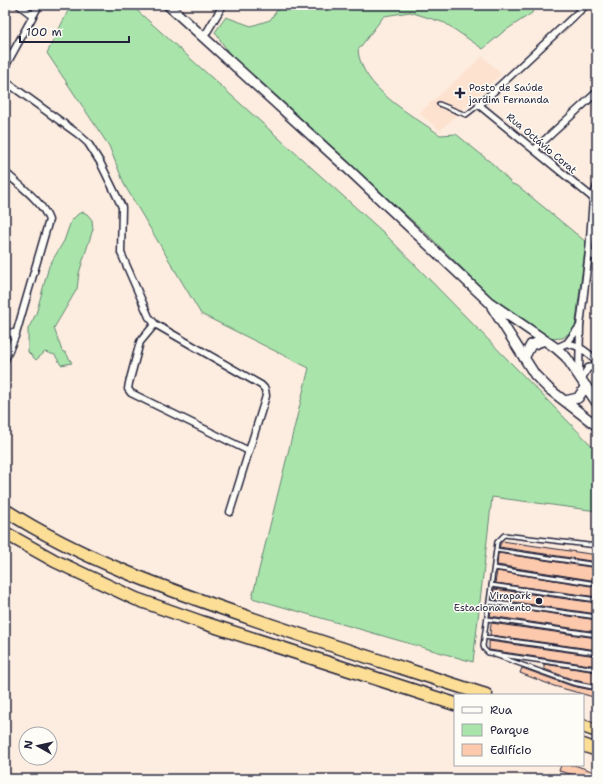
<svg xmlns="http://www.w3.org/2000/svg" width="602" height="784" font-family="'Shantell Sans',sans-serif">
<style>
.built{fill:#fde2d0}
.green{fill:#a9e5ab;stroke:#668473}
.building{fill:#fcc9ac;stroke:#22223b}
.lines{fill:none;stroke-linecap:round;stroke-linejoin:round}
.lane-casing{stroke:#22223b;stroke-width:6}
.street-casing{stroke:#22223b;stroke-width:9}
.secondary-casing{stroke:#22223b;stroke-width:12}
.highway-casing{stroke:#22223b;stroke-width:15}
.lane{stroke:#fdfcf7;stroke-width:3}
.street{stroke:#fdfcf7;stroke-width:6}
.secondary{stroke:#fdfcf7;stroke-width:9}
.highway{stroke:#fcde96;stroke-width:12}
.poi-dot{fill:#22223b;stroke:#fdfcf7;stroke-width:1.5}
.labels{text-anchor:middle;stroke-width:3;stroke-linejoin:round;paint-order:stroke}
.poi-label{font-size:10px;fill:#22223b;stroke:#fdfcf7;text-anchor:start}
.street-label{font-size:10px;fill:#22223b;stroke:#fdfcf7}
</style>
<rect width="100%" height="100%" fill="#fdede0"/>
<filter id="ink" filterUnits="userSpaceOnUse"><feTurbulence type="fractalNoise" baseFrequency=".025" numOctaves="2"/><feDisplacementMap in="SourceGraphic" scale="8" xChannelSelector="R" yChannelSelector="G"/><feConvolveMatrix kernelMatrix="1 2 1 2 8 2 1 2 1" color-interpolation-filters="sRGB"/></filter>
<g filter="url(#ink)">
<path class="built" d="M483,56l18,18 -61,57 -21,-18z"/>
<path class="green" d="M71,5h60l252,227 214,219v60l-105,-14 -19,165 -221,-64 57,-230 -108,-54 -76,-128 -16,-40 -62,-93z
M281,5h254l-3,8 -29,19 -20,17 -38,-26 -35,-11 -26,4 -26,34c3,38 54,65 82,85l16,-1 38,31 18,19 6,2 68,56 -11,86 -12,10 -14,1 -43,-28 -81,-79 -191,-171 -19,-29 11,-15 25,9 19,-6z
M597,196v55l-3,-10z
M83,212l4,2 5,6 1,9 -14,44 -2,16 -23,39 8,23 4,2 6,10 -11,2 -6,-10 -10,-3 -9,8 -8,-8v-23l8,-15 13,-48 15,-25 7,-20 7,-7z"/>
<path class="building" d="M502,541l95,14v7l-98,-15z
M498,553l99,15v13l-100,-16z
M497,571l100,16v10l-102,-14z
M494,589l103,14v11l-104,-15z
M492,605l105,15v12l-107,-16z
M491,623l106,15v12l-107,-15z
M489,641l108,15v10l-108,-16z
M544,664l53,8v13l-23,-5 -30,-11z
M522,668l50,18 25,5v7l-43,-12 -34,-13z
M561,765h13l18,6 -3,8 -30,-8z"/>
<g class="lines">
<g class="lane-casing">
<path id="lane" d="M439,104l27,11 13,-10
M597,546l-93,-11 -7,7 -14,104 1,3 4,4 109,16
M496,550l101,15
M494,568l103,16
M491,585l106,15
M489,602l108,15
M487,619l110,16
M484,637l113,16
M495,655l78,28 24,5"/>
</g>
<g class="street-casing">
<path id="street" d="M19,5l13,10
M586,5l-107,100 114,93
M204,37l19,-32
M5,67l34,-62
M5,81l73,53 10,9 12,19 22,45 -1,46 28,64 6,7 106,61 4,4 1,7 -36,116
M535,149l62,-57
M5,172c15,14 37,29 44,48l-33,114 -11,26
M589,252l8,7
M155,324l-15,18 -11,41 -1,6 3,4 118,58
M5,331l11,3
M567,343l13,-17
M556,348l11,-5c13,3 20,9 30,18
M579,374l1,-48 9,-74 4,-54 4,-12
M582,378l6,-10 9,-2"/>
</g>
<g class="secondary-casing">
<path id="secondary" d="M168,5l178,162 143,135 67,46 10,9 31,46
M492,307l43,68 14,14 48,37
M524,358l7,-13 11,-4
M565,401l13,-3 8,-12"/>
</g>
<g class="highway-casing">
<path id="highway" d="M5,510c78,50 164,80 251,110 76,26 153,50 230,75
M5,533l50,28 81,38 65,23 254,82
M583,726l14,5
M583,745l14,5"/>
</g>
<use href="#lane" class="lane"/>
<use href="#street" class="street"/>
<use href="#secondary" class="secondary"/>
<use href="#highway" class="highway"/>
</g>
</g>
<g class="poi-dot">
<path d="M458 87h4v4h4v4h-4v4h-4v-4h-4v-4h4z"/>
<circle cx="539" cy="601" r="4"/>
</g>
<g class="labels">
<g class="poi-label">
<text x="469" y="91">Posto de Saúde<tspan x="469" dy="12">jardim Fernanda</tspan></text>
<text x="531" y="599" text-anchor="end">Virapark<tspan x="531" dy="12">Estacionamento</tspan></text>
</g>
<g class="street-label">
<text transform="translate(542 143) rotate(40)" y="4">Rua Octávio Corat</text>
</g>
</g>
<rect width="602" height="784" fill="none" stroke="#fdfcf7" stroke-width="20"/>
<rect x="10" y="10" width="582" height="764" fill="none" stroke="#22223b" stroke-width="1.5" filter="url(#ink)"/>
<rect x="454" y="694" width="130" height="72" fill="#fdfcf7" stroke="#a5a5ac"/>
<rect x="462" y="707" width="20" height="6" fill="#fdfcf7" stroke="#a5a5ac"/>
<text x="490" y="714" font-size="12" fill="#22223b">Rua</text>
<rect x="462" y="724" width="20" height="12" fill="#a9e5ab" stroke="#a5a5ac"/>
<text x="490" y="734" font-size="12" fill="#22223b">Parque</text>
<rect x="462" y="744" width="20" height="12" fill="#fcc9ac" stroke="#a5a5ac"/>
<text x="490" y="754" font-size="12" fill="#22223b">Edifício</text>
<g transform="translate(38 746) rotate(278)"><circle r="19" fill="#fdfcf7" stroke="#a5a5ac"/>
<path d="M0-3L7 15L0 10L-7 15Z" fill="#22223b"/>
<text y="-6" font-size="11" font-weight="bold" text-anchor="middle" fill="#22223b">N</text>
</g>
<path d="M20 36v6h109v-6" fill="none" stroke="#22223b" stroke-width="2"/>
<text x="26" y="36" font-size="12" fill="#22223b" stroke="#fdfcf7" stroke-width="3" paint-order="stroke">100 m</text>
</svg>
